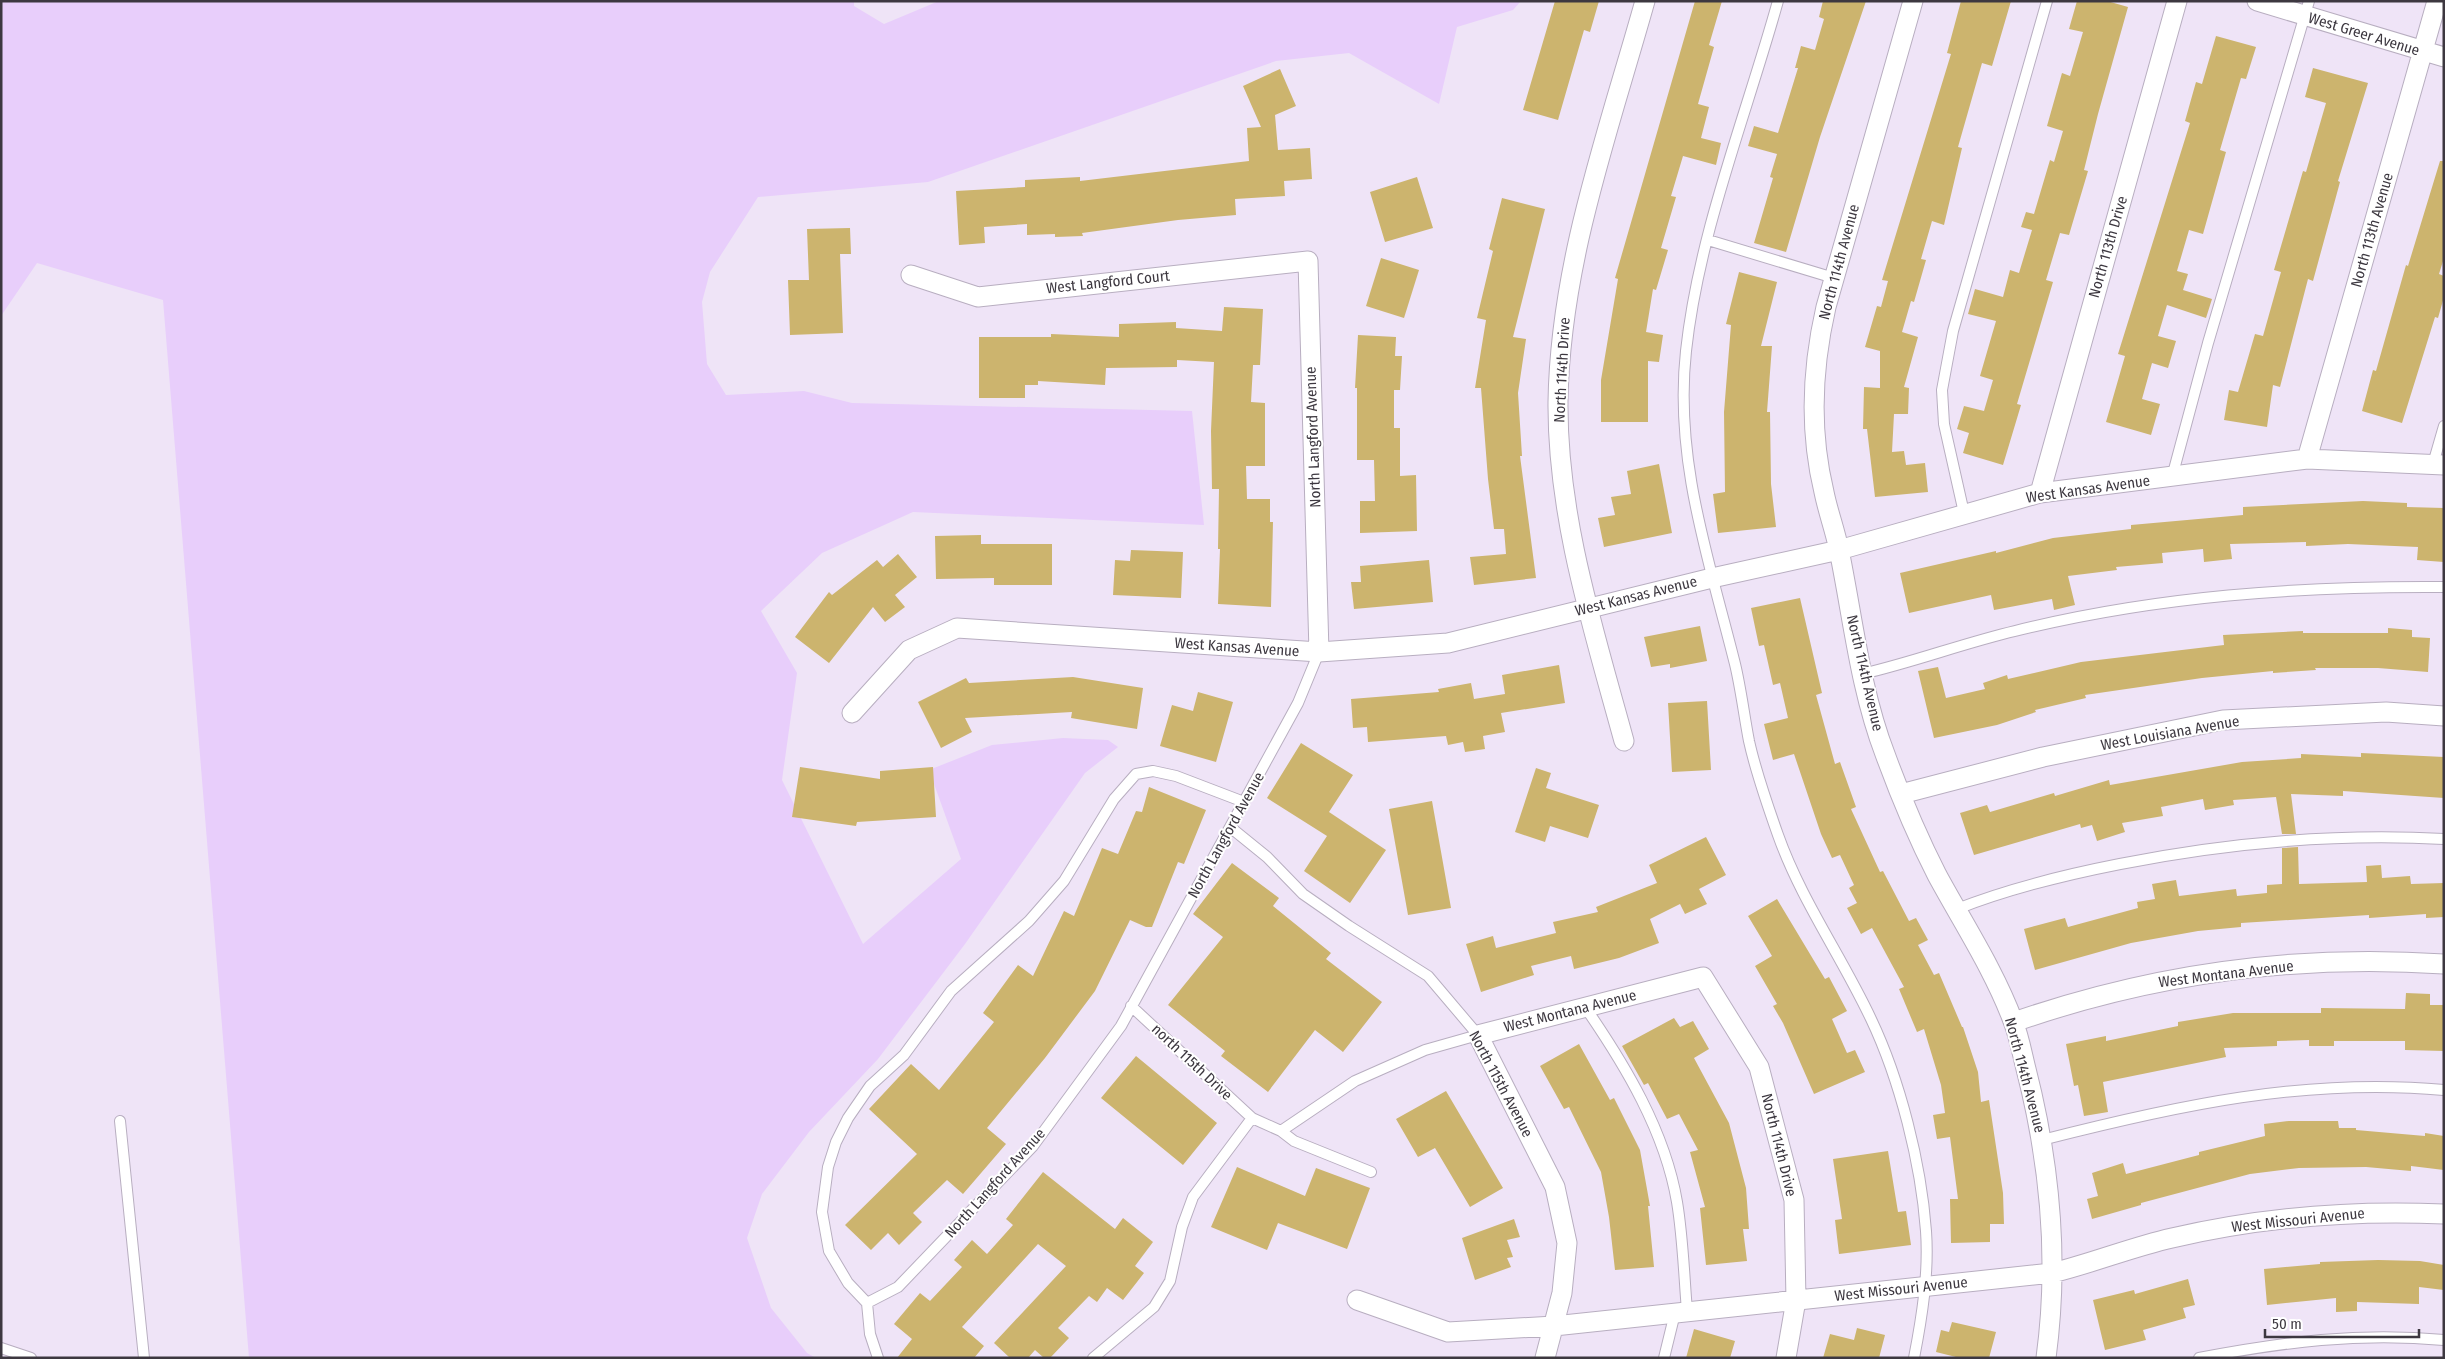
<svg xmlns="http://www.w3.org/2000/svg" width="2445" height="1359" font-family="'Fira Sans Condensed',sans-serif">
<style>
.green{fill:#e8cefb}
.building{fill:#ccb46e}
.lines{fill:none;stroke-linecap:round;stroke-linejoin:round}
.service-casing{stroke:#b8aec0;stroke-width:12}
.minor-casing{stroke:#b8aec0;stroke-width:21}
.service{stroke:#fff;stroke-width:10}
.minor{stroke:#fff;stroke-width:19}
.labels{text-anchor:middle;stroke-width:4;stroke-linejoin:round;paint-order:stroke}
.street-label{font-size:15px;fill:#3d3840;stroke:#fff}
</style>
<rect width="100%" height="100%" fill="#efe4f7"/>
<path class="green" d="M1,1h853v5l30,18 55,-23h582l-8,9 -56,17 -18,77 -90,-51 -73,8 -348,121 -170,15 -48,75 -8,30 5,62 19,31 78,-4 48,12 340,8 12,114 -291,-13 -91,41 -61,58 36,62 -15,107 81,164 98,-85 -32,-89 63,-25 71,-7 45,2 10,7 -33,26 -120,171 -87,115 -69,73 -47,62 -15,44 24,70 36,45 9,5h-567l-86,-1058 -126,-37 -36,53z"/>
<path class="building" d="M1555,1h44l-9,31 -6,-2 -26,90 -35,-10z
M1695,1h27l-13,44 5,2 -16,57 11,3 -8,31 20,5 -5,22 -33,-9 -12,40 5,1 -15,51 7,2 -12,40 -3,-1 -7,43 17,3 -4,27 -11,-1v61h-47v-42l17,-101 -3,-1z
M1823,1h43l-46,136 -34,115 -32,-9 19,-65 -3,-1 7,-23 -29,-8 6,-20 24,7 20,-65h-3l6,-22 14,4 9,-31 -5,-2z
M1961,1h50l-19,65 -10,-3 -24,84 4,1 -18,77 -12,-4 -11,38 5,1 -12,42 -3,-1 -9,31 16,5 -14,50 5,1 -1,26h-14l-2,38 12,-1 2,14 19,-2 3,29 -53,5 -8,-68h-4l1,-42 16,1v-37l-15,-4 12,-41 4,1 7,-26 -6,-1 69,-226 -4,-1z
M2077,1h30l21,6 -30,107 -14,56 4,1 -19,64 -9,-2 -14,47 7,2 -36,122 4,1 -18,60 -40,-12 6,-20 -12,-4 7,-23 20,5 9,-31 -13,-4 16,-55 -28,-7 7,-25 28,8 7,-27 9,3 13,-43 -11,-3 5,-15 8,2 16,-54 4,2 9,-31 -16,-5 15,-53 8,3 13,-44 -14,-3z
M2216,36l40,11 -10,32 -5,-1 -21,72 6,2 -23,82 -14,-4 -12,41 11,3 -5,16 29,9 -6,19 -39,-13 -9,31 18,5 -8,27 -16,-5 -10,36 18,5 -9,31 -45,-13 19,-66 -7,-2 72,-231 -5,-2 11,-39 6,2z
M2313,68l55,15 -30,98 2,1 -27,99 -5,-2 -28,108 -7,-2 -6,42 -43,-7 5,-30 9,2 17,-58 8,2 18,-64 -7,-2 29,-99 3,1 20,-69 -21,-6z
M1280,69l16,37 -21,9 3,35 32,-2 2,31 -28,2 1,15 -50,3 1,16 -58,5 -96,13 1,3 -28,1v-3l-28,1v-11l-43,3 1,16 -26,2 -3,-54 69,-4v-7l55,-3v4l169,-20 -2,-33 14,-1 -18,-41z
M2440,161h4v97l-5,16 5,2v21l-6,21 -3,-1 -33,106 -40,-12 11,-41 3,1 30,-106 2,1z
M1417,177l16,51 -48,14 -15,-50z
M1502,198l43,11 -32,128 13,2 -8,54 4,63h-2l16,122 -62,7 -4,-28 36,-3 -2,-25h-10l-6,-50 -7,-91h-6l11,-68 -9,-2 16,-67 -4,-2z
M850,228l1,26h-11l3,79 -53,2 -2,-55h21l-2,-51z
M1381,258l38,12 -15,48 -38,-12z
M1739,272l38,10 -16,64h11l-5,66h3l1,72 5,43 -58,6 -5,-39 12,-2 -1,-80 7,-87 -5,-1z
M1224,307l39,2 -3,56h-7l-2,37 14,1v63h-19l1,33h23v23h3l-2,85 -53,-3 2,-55h-2l1,-60h-7l-1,-58 3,-69 -37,-2v7l-71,1 -1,17 -67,-4v4h-13v13h-46v-61h72v-3l68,3v-13l57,-2v6l46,3z
M1358,335l38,2 -1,19h7l-2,34h-6v38h6v48l16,-1 1,56 -57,2v-32h15l-1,-41h-17v-72h-2z
M1659,464l13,69 -68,14 -6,-29 17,-3 -4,-18 20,-3 -4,-23z
M2363,501l44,2v4l37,1v54l-27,-2 1,-13 -70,-3 -42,2v-4l-76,2 2,15 -28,3 -1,-13 -41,4 1,10 -47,4 1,3 -49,6 7,29 -21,5 -2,-11 -58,11 -3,-15 -82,18 -9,-40 96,-22v2l57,-15 78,-9v-4l112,-10v-8z
M981,535v9h71v41h-58v-7l-58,1 -1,-43z
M1131,550l52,2 -2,46 -68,-3 2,-35 15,1z
M898,554l19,23 -22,18 10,12 -20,15 -12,-15 -44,56 -34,-26 34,-45 3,3 45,-35 6,7z
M1429,560l4,42 -79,7 -3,-27h10l-1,-16z
M1800,598l22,95 -6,2 19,69 5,-2 16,45 -5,2 29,63 3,-1 26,50 7,-3 12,22 -10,5 16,30 5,-2 23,54h1l15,45 3,30 8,-2 14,93 1,31h-14v18l-39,1 -1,-44h8l-8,-62 -13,2 -4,-24 12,-2 -4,-28 -17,-56 -7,3 -18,-43 5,-2 -32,-59 -11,6 -14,-26 10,-5 -8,-15 5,-3 -14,-30 -8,3 -11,-24 -27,-80 -21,6 -9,-36 24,-6 -8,-35 -7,2 -9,-40 -5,1 -8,-38z
M1700,626l7,35 -37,7v-4l-19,3 -7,-30z
M2388,628l24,2v7l18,1 -2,34 -50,-4h-63l1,2 -43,3v-2l-71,7 -117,17 1,3 -51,12 1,2 -39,13 -63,13 -16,-67 20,-4 8,31 39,-9 -2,-6 24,-8 1,4 73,-17 143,-17 -1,-10 80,-4v2h85z
M1559,665l6,38 -64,10 4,19 -22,4 2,13 -20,3 -2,-10 -15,3 -2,-9 -78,6 -1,-15 -14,1 -2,-29 88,-7 -1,-3 33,-6 3,16 31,-5 -3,-19z
M1073,677l70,11 -6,41 -66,-11 1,-6 -107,6 7,14 -31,16 -23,-46 48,-24 3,5z
M1198,692l35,10 -17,60 -56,-16 12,-41 21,6z
M1707,701l4,69 -39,2 -4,-69z
M1301,743l52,32 -24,37 57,38 -36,53 -46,-32 23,-35 -60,-38z
M2361,753l83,4v41l-101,-7v5l-52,-2 5,40h-14l-6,-37 -43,3 1,5 -29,5 -2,-11 -42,8 2,9 -41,7 3,9 -28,9 -5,-16 -11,3 -1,-4 -106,31 -14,-42 27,-8 3,7 64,-19 1,3 54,-16 1,5 132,-23 59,-4v-4l60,3z
M800,767l80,12v-8l53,-4 3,50 -79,5 -1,4 -64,-9z
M1536,768l15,5 -5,15 53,17 -11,33 -38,-12 -5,16 -30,-10z
M1149,787l57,23 -22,54 -6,-2 -26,65h-6l-16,-7 -35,71 -50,67 -58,70 19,16 -43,50 -16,-14 -34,33 9,9 -23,23 -11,-12 -17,17 -26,-25 72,-71 -48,-45 42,-45 28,26 55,-68 -11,-9 35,-48 15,11 31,-65 10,5 28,-68 16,6 18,-43 6,1z
M1432,801l19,107 -43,7 -19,-106z
M1706,837l20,38 -27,14 8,15 -22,10 -5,-10 -30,15 9,24 -40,15 -45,11 -3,-13 -40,10 3,9 -53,17 -15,-48 27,-8 3,12 60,-15 -3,-11 45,-10 -2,-5 61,-24 -8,-18z
M2298,847l1,37 68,-2 -1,-16 15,-1 1,13 28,-2 1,8 33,-1v34l-18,1v-4l-57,4v-3l-128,8v4l-43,4 -67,12 -96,27 -11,-41 41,-11 3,9 70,-19 -1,-6 18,-3 -3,-15 24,-4 3,16 57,-7 1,7 30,-3v-8l15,-1v-36z
M1232,863l47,35 -6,8 58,47 -5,6 56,43 -39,50 -28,-22 -47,62 -47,-36 4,-5 -57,-46 55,-68 -30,-23z
M1777,899l48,80 4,-2 18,34 -15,8 15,34 8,-3 10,22 -51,22 -31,-71 -10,-17 4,-2 -22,-38 17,-10 -24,-40z
M2406,993l24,1v11h14v46l-39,-1v-9h-71v5h-25v-6l-32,1v5l-53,2 2,9 -123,25 5,30 -24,4 -6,-31 -4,1 -8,-42 40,-8v5l72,-15v-4l55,-9h88v-5l84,1z
M1674,1018l6,9 13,-6 16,28 -15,9 35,65 17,65 3,41h-6l4,32 -41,4 -6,-57 5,-1 -15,-55 8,-2 -19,-36 -12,5 -19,-36 -4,2 -22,-39z
M1579,1044l31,56 4,-2 26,52 10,56h-2l6,61 -39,3 -6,-53 -8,-45 -32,-65 -5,2 -24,-43z
M1136,1056l81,67 -34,42 -82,-67z
M1446,1091l57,97 -33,19 -35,-59 -17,9 -22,-38z
M2289,1121h49l1,7h17v2l69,6v-3l19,3v34l-33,-4v5l-45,-4 -67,1 -49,6 -109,29v2l-49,14 -5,-20 11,-3 -6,-23 31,-10 3,11 73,-19v-3l66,-16 -1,-12z
M1888,1151l10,61 8,-1 5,34 -72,9 -4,-34 7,-1 -9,-60z
M1237,1167l68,29 11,-28 54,20 -23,61 -69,-26 -11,27 -56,-23z
M1043,1172l72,57 8,-11 30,24 -18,24 9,7 -21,27 -16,-12 -10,14 -8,-6 -31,32 11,10 -19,20h-6l-9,-8 -7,8h-18l-16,-15 72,-77 -28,-22 -76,83 22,19 -10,12h-77l15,-19 -18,-15 26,-31 10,8 32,-34 -8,-7 18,-20 15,14 26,-29 -7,-6z
M1514,1219l6,18 -13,3 6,17 -6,1 4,9 -36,13 -13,-42z
M2378,1260l42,1 24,4v25l-25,-3v17l-62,-2v9l-21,1v-14l-69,7 -3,-36 56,-5v-2z
M2188,1279l7,26 -12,3 3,10 -43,12 3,10 -41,10 -12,-50 41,-10 1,4z
M1952,1322l44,10 -7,26h-29l-24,-6 5,-22 8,2z
M1857,1328l28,7 -6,23h-56l7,-24 24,6z
M1694,1329l41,12 -5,17h-44z"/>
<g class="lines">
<g class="service-casing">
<path id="service" d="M1778,1c-32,115 -79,231 -92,350 -12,108 23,209 49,313 6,25 9,51 14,77 7,32 18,63 29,94 23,65 64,122 93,184 29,61 50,144 55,212 3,42 -4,86 -12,127
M1708,240l126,38
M2433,464l11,-38
M2172,477l36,-134 101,-342
M1964,513l-20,-89 -2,-34 11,-59 94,-330
M1862,674c52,-12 102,-31 153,-43 141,-35 285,-45 429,-44
M1957,909c53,-21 107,-34 163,-45 107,-21 215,-31 324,-25
M1131,1006l121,112 29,13 74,-50 70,-31 53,-15 -50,-59 -79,-50 -46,-32 -36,-37 -37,-30
M1585,1007c40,58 80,124 92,195 6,36 7,73 10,109
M120,1121l24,237
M1281,1131l13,10 77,31
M2042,1140c133,-34 264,-63 402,-50
M867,1303l31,-16 135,-141 88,-120 177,-323 21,-51
M1,1348l30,10
M878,1358l-8,-24 -3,-31 -19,-20 -19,-32 -7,-39 6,-45 8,-25 12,-24 22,-32 34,-31 47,-64 78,-70 35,-40 50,-82 22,-25 17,-3 23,5 68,26
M1093,1358l61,-51 16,-26 12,-54 11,-30 59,-79
M1664,1358l11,-45
M2199,1358c84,-16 160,-26 245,-18"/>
</g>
<g class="minor-casing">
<path id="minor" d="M1913,1l-87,306c-14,61 -17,123 -2,185 4,20 11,38 15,58 14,68 21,139 46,204 15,41 32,82 52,121 26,48 57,95 76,146 6,15 9,32 13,48 24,94 33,193 20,289
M2257,1l187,56
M911,275l67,22 330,-36 11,391
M2307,459l130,-458
M2040,493l137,-492
M852,713l57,-63 48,-22 362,24 129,-9 264,-65 127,-28 201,-57 267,-34 137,6
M1624,741c-30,-110 -67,-224 -66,-339 2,-138 50,-269 87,-401
M1901,794l142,-37 180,-37 163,-8 58,4
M2014,1022c138,-48 284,-68 430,-58
M1357,1300l91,32 106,-6 498,-53c41,-10 80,-26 120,-35 90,-21 180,-28 272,-24
M1545,1358l17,-65 5,-50 -12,-56 -77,-152 225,-58 56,90 35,133 2,100 -10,58"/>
</g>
<use href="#service" class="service"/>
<use href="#minor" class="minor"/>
</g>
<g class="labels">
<g class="street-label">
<text transform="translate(2364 34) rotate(17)" y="5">West Greer Avenue</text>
<text transform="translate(2372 230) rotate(-74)" y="5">North 113th Avenue</text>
<text transform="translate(2108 247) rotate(-74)" y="5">North 113th Drive</text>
<text transform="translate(1839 262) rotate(-75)" y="5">North 114th Avenue</text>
<text transform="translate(1108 282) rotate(-6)" y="5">West Langford Court</text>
<text transform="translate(1562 370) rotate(-87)" y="5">North 114th Drive</text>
<text transform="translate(1313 437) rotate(-92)" y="5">North Langford Avenue</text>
<text transform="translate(2088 489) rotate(-8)" y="5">West Kansas Avenue</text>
<text transform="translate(1636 596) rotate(-14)" y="5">West Kansas Avenue</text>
<text transform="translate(1237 647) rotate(4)" y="5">West Kansas Avenue</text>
<text transform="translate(1865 673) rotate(77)" y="5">North 114th Avenue</text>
<text transform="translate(2170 733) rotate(-10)" y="5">West Louisiana Avenue</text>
<text transform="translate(1226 835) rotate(-61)" y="5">North Langford Avenue</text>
<text transform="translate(2226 974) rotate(-7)" y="5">West Montana Avenue</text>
<text transform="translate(1570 1011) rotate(-14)" y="5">West Montana Avenue</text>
<text transform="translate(1192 1062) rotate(43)" y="5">north 115th Drive</text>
<text transform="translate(2025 1075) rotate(75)" y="5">North 114th Avenue</text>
<text transform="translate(1501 1084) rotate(62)" y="5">North 115th Avenue</text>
<text transform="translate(1779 1145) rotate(76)" y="5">North 114th Drive</text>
<text transform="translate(995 1183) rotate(-48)" y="5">North Langford Avenue</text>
<text transform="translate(2298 1220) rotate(-6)" y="5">West Missouri Avenue</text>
<text transform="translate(1901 1289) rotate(-6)" y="5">West Missouri Avenue</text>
</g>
</g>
<rect width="2445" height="1359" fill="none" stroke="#3d3840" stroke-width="5"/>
<path d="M2265 1329v8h154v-8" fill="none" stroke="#3d3840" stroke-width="2.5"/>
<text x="2272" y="1329" font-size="15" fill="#3d3840" stroke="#ffffff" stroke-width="4" paint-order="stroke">50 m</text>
</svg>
